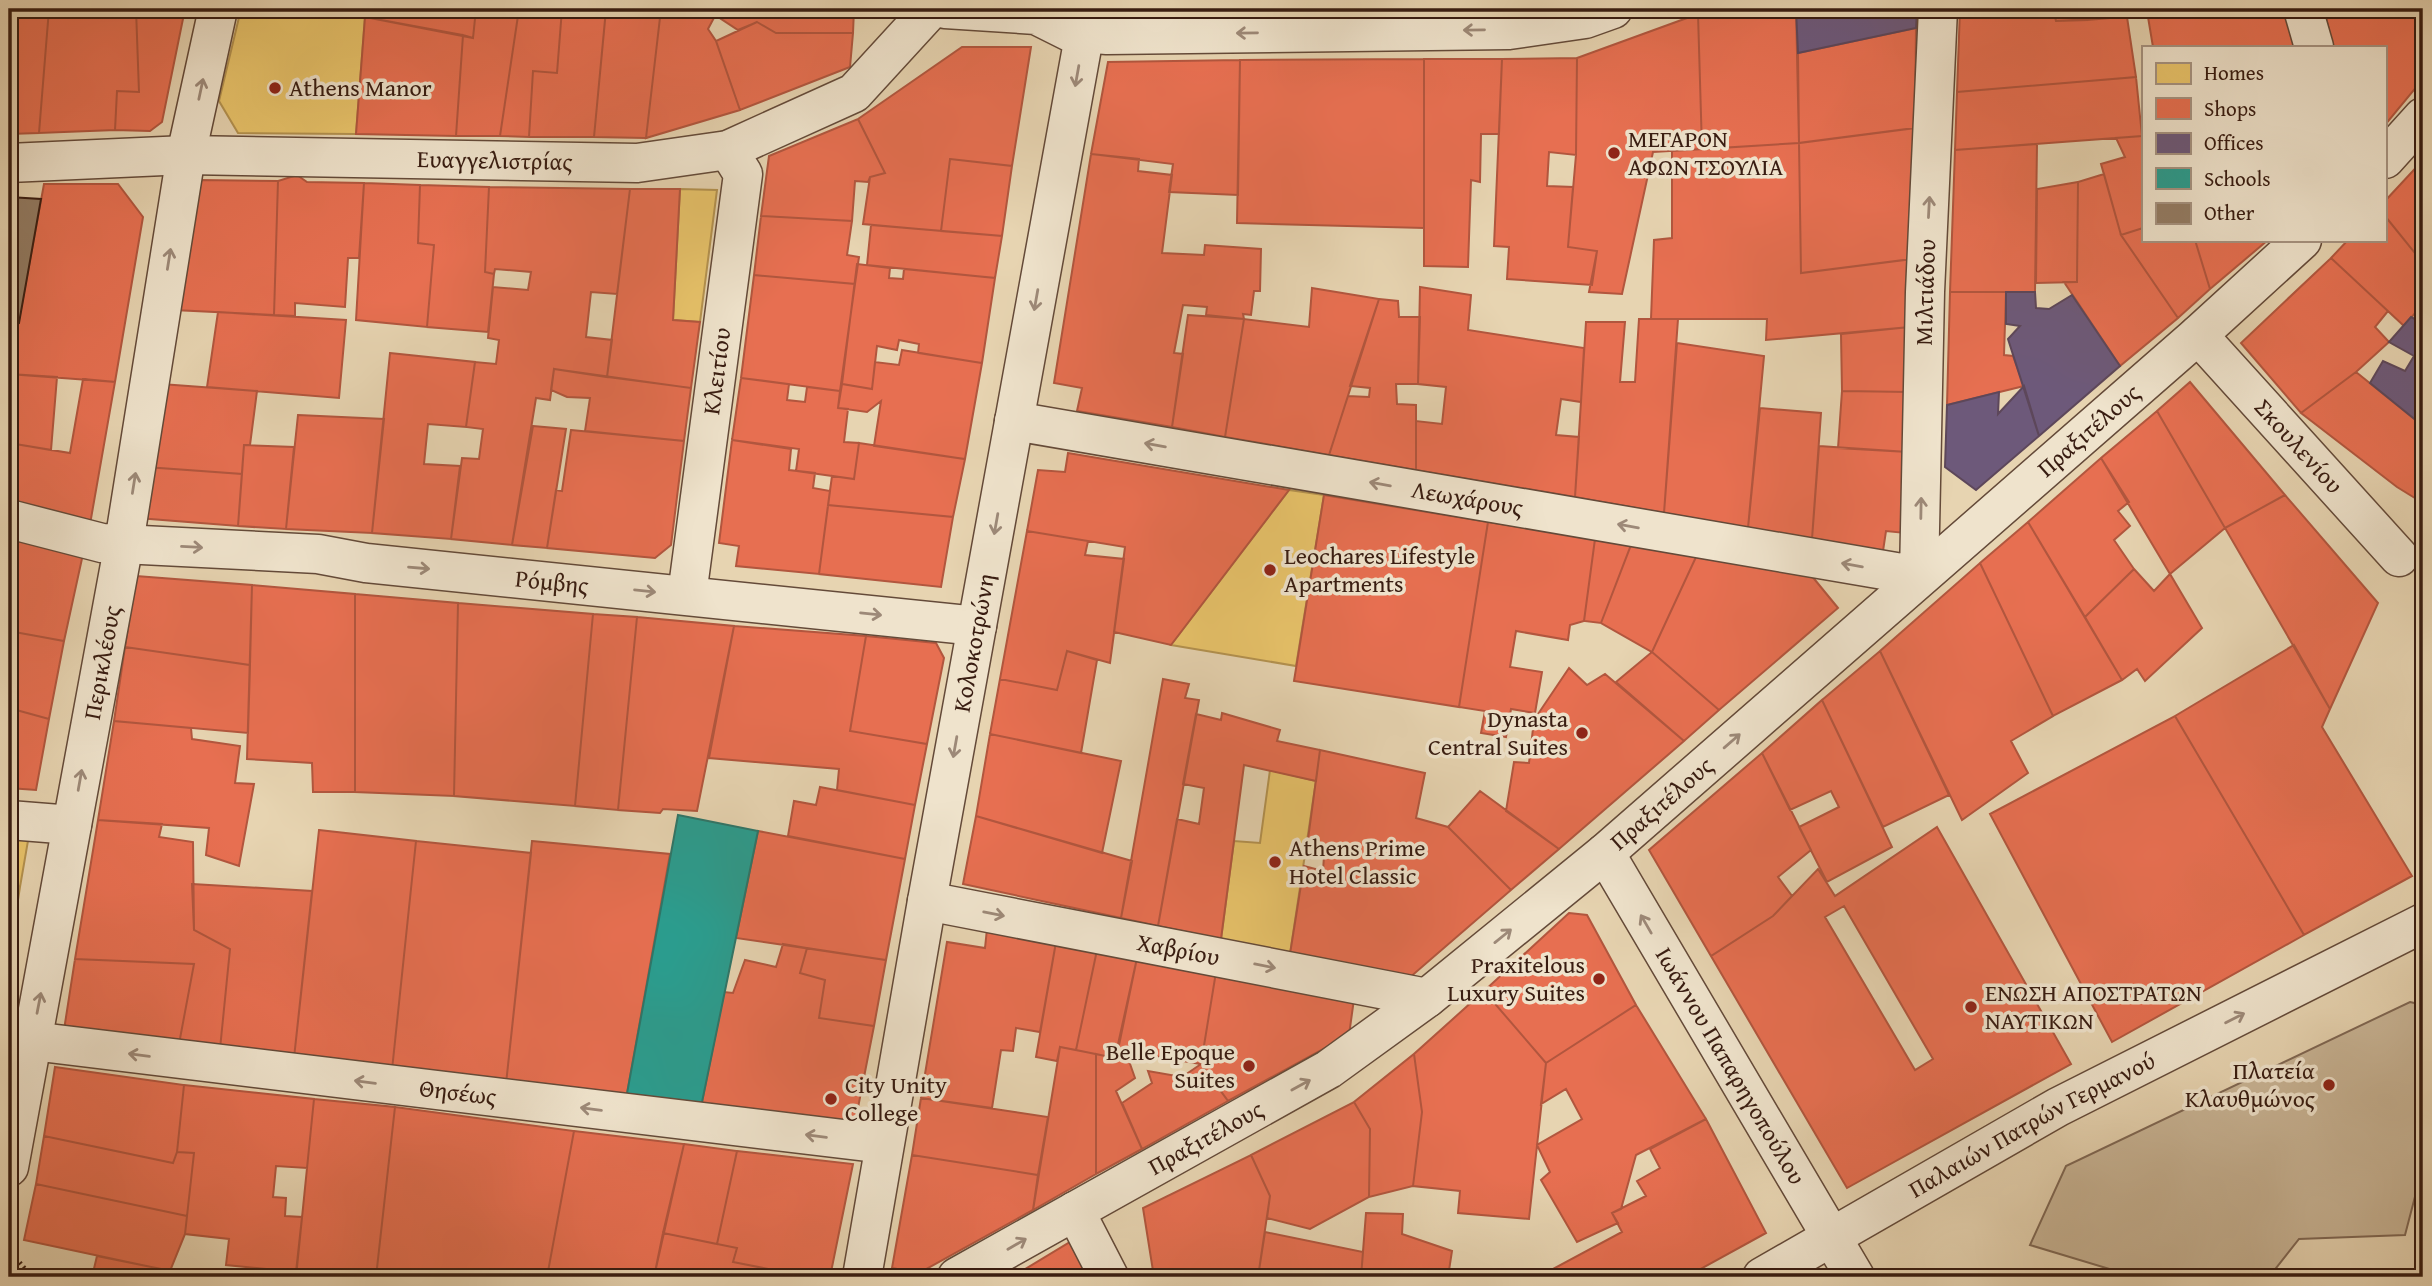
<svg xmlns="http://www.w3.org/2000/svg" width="2432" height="1286" font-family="'Gentium Book Plus',serif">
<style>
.green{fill:#c9b596;stroke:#806854;stroke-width:2}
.homes{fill:#e9c46a;stroke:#b4924f;stroke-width:2}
.shops{fill:#e76f51;stroke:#b2563e;stroke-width:2;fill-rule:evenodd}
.offices{fill:#6d597a;stroke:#5d475a;stroke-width:2}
.schools{fill:#2a9d8f;stroke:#2e7669;stroke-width:2}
.building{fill:#937c64;stroke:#381c11;stroke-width:2}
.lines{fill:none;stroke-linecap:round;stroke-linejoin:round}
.street-casing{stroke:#644a39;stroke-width:41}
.path{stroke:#381c11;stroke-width:4.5;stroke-dasharray:2 3.5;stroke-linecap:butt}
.street{stroke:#efe3cc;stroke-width:38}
.oneway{stroke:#9d8978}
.poi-dot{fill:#8f2418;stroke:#efe3cc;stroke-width:2.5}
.labels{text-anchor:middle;stroke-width:7;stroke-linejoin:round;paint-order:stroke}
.poi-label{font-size:24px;fill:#381c11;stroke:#efe3cc;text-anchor:start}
.street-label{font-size:24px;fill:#381c11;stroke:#efe3cc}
</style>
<rect width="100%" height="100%" fill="#e7d4b1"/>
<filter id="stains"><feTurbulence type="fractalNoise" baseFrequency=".00286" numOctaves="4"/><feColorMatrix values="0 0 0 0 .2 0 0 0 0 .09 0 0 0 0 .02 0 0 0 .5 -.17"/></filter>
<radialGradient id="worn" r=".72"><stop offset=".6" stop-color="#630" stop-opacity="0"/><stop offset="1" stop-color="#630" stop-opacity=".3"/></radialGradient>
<path class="green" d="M2410,1002l13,3v161l-18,69 -106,4 -30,38h-133l-106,-32 36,-79z"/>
<path class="homes" d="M241,9h88l36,8 -9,117 -118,-1 -19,-32z
M680,189l37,1 -17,132 -27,-2z
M1289,490l35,5 -28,171 -125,-21z
M1270,770l46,11 -26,173 -69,-15 13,-98 26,2z
M9,833l20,2 -9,52 -11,-1z
M9,886l11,1 -8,52h-3z"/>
<path class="shops" d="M9,9h40l-10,124 -30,1z
M49,9h87l3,83 -22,-1 -2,39 -76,3z
M136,9h49l-23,113 -12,9 -35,-1 2,-39 22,1z
M329,9h147l-3,29 -108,-21z
M476,9h43l-19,127h-44l7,-101 10,3z
M519,9h43l-5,64 -24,-2 -4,66 -29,-1z
M562,9h44l-12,128h-65l4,-66 24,2z
M630,9h31l-15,129 -52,-1 12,-127 24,2z
M661,9h45l10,5 -8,15 8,12 24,69 -94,28z
M706,9h148l-1,24h-77l-19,-11 -19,8z
M1713,9h83l3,134 -97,6 -4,-135z
M1960,9h93l3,12 71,-4 9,60 -179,15z
M2053,9h33l2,11 -32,1z
M2086,9h129l-127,11z
M2215,9h75l10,38h-147l-5,-30z
M2324,9h99v70l-38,46v-78h-52z
M1698,14l4,135 -49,3 -31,142 -33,-2 8,-41 -29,-4 8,-92 1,-97z
M365,17l98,18 -7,101 -100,-2z
M757,22l19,11h77l-3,34 -110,43 -24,-69z
M1916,28l-1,100 -116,15 -1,-90z
M962,47h69l-19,119 -62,-7 -9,72 -78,-7 7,-47 15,-4 -27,-54z
M1577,58l-1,97 -27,-3 -2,34 26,1 -5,60 29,4 -5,34 -85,-6 2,-32 -15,-1 8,-187z
M1424,59v169l-187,-5 3,-163z
M1424,59h78l-3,75h-18l-1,48 -9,-2 -3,87 -44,-1z
M1240,60l-2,135 -69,-3 4,-28 -82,-10 17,-92z
M2136,77l6,59 -187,14 2,-58z
M858,119l27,54 -15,4 -2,5 -13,-1 -3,40 -91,-5 8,-60z
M1915,128l-3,131 -111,14 -2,-130z
M2142,136l1,92 -22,7 -20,-71 24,-7 -9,-19z
M1799,143l2,130 111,-14 -2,68 -144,13 1,-21h-116l3,-79 18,-2v-87z
M2037,144l-2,148h-85l5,-142z
M1091,154l48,5 -1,12 34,4 -10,78 42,2 1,-10 56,4 -1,42h-6l-3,24 -8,-1 1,5 -38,-4 1,-8 -24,-2 -9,48 9,1 -11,73 -95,-16 5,-23 -28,-5z
M950,159l62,7 -10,70 -61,-5z
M2423,160v103l-38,-47v-15z
M2104,174l17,61 57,83 -58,48 -56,-84h13l1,-100z
M297,175l10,7 57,1 -5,75h-11l-3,49 -50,-4v13l-21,-1 4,-134z
M200,180l78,1 -4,134 -100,-5z
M2078,182l-1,100 -41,1 1,-94z
M364,183l56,2 -2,58 16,2 -7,82 -71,-7z
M44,184h74l25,33 -28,165 -106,-8v-43h8z
M420,185l69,2 -4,85 9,2 -6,58 -61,-5 7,-82 -16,-2z
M489,187l141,2 -13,105 -26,-2 -5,45 26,3 -5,37 -53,-8 -4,31 -14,-2 -24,147 -61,-6 11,-81 17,1 4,-30 -17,-2 9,-65 21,2 3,-24 -11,-2 5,-51 35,3 3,-18 -36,-3 -1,5 -9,-2z
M630,189h50l-7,131 27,2 -9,66 -84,-11z
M761,216l91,5 -5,34 12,2 -4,27 -101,-9z
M2385,216l38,47v41l-19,22 -73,-68 17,-18h37z
M871,225l131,11 -7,42 -128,-13z
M2143,228v12h52l15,49 -32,29 -57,-83z
M2195,240h73l-58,49z
M2331,258l57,53 -13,16 14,15 -33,30 -55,41 -60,-70z
M857,264l33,4 -1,10 14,1 1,-10 91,9 -13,85 -64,-10 1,-9 -20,-4 -2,10 -20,-4 -5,43 -30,-5z
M754,275l101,9 -15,107 -99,-13z
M1420,287l51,8 -3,35 116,18 -3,54 -20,-3 -5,36 23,2 -4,60 -159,-27v-49l26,3 4,-37 -28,-3z
M1312,288l67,11 -50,156 -104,-18 19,-118 65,8z
M1950,292h56l-2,63 9,1 11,30 -77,19z
M1379,299l19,2 1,16h21l-2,67h-22l1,20 19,1v65l-87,-15 19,-59 21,1 1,-9 -20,-2z
M218,312l128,8 -7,78 -132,-11z
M1188,315l56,4 -19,118 -53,-10z
M1639,319h39l-14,194 -89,-16 11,-175h39l-5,60h15z
M1910,327l-1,65 -67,-1 -1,-57z
M1677,343l87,13 -16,172 -84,-15z
M902,350l80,13 -17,96 -91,-13 7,-45 -14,11 -29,-4 4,-24 30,5 3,-27 24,3z
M390,353l85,9 -9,65 -38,-3 -4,40 36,2 -9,73 -79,-6z
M554,369l137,19 -7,53 -99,-10 5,-33 -23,-1 -16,-7z
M2356,372l67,54v77l-26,-16 -96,-74z
M9,374l48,3 -6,73 -42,-7z
M741,378l48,6 -2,16 18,2 2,-15 33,4 -2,17 10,1 -4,33 15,1 -5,36 -58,-8 3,-22 -67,-9z
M83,379l32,3 -26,148 -80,-23v-64l61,10z
M2190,382l95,113 -60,33 -68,-117z
M161,384l96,7 -7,54h-6l-2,29 -96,-7z
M1842,391l67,1 -2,60 -69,-4z
M1760,408l61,5 -9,126 -64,-11z
M2157,411l68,117 -55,46 -69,-116z
M298,415l86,4 -12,114 -86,-4z
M533,426l33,3 -19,119 -35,-3z
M571,430l113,11 -13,104 -16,13 -108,-10 9,-58 6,1z
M732,440l59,9 -2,21 26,3 -2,15 17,3 -11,83 -83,-8 3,-20 -20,-3z
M859,443l106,16 -12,58 -125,-12 4,-29 22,3z
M244,445l50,2 -8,82 -48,-3z
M1819,446l88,6 -2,81 -19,-2 -3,20 -71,-12z
M1068,453l221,37 -118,155 -57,-13 11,-85 -98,-16 11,-61 27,2z
M2101,458l28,44 -11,9 12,15 -16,14 20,29 -49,48 -57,-95z
M146,467l96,7 -4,52 -100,-8z
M1324,495l164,27 -29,185 -165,-26z
M2285,495l93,108 -48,106 -105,-181z
M828,505l125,12 -12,70 -122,-13z
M1488,522l107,17 -11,82 -14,4 -2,15 -52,-9 -6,36 32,5 -7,41 -24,-4 -5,28 -25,-4 4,-22 -26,-4z
M2028,522l94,158 -69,36 -73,-153z
M9,531l74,23 -19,87 -55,-10z
M1027,531l61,10 -3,14 39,4 -14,104 -43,-12 -10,39 -57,-11z
M1595,539l36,6 -30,78 -17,-2z
M1631,545l65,12 -44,95 -51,-29z
M1696,557l115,18 27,33 -119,102 -67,-58z
M1980,563l73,153 -42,25 17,32 -66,47 -82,-169z
M2134,569l20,22 16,-17 32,54 -57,53 -8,-12 -15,11 -37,-63z
M136,576l116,9 -2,80 -125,-18z
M252,585l103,9v198h-42l-1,-29 -65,-4z
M355,594l103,9 -4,193 -99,-4z
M458,603l135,11 -18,192 -121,-10z
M593,614l44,3 -19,193 -43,-4z
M637,617l97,9 -37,185 -34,-2 -3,4 -42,-3z
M734,626l132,10 -16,95 77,13 -12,61 -78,-15 2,-21 -130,-11z
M9,631l55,10 -15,78 -40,-11z
M866,636l70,7 8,15 -17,86 -77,-13z
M2294,645l36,64 -8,18 90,149 -108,59 -129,-219z
M125,647l125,18 -2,68 -134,-12z
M1067,651l30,9 -16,93 -91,-19 10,-55 57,11z
M1880,651l69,144 -66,32 -61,-127z
M1652,652l67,58 -35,31 -68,-59z
M1569,668l18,17 18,-11 79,67 -125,108 -53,-38 8,-49 15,1 5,-43z
M1163,679l26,5 -4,14 14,2 -41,226 -37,-8z
M1822,700l70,147 -65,35 -28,-55 40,-20 -8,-16 -41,19 -28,-57z
M9,708l40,11 -13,71 -27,-2z
M1222,713l58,17 -3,11 43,9 -4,31 -72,-16 -23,174 -63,-13 19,-107 22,5 5,-36 -21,-4 13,-70 25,6z
M2175,716l129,219 -192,107 -122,-228z
M114,721l77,7 1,11 48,7 -5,37 19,1 -15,82 -33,-11 3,-27 -111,-8z
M990,734l131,27 -19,92 -126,-37z
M1320,750l105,23 -9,45 32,9 63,63 -103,89 -118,-25 14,-88 19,5 1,-15 -18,-2z
M1762,753l49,97 -33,27 14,19 -19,20 -62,40 -62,-106z
M820,787l95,18 -10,54 -117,-23 6,-35 22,4z
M1480,791l79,58 -48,41 -63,-63z
M976,816l156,45 -11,57 -158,-34z
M98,820l64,4 -3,13 34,5 1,88 36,19 -10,100 -41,-5 15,-80 -119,-5z
M1937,827l134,237 -224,124 -136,-232 62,-40 45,-47 17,27zM1844,906l89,153 -18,11 -90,-153z
M319,830l97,11 -24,229 -98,-12z
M758,831l147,28 -19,101 -150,-22z
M416,841l115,12 -25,231 -114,-14z
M532,841l138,13 -44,245 -120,-15z
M192,884l120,7 -18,167 -74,-9 10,-100 -36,-19z
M1569,913l18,2 49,90 -90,58 -62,-72z
M987,929l69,13 -16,90 -24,-4 -3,23 -12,-1 -9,58 -71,-10 26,-156 38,6z
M1056,942l41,8 -21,100 -16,-3 -3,14 -21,-4z
M783,944l24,4 -7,25 25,7 -6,38 55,8 -18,92 -10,7 -145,-18 23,-115 9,1 12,-33 31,7z
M807,948l79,12 -12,66 -55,-8 6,-38 -25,-7z
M1097,950l40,8 -22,100 -39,-8z
M1137,958l79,14 -15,92 -83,-14z
M75,959l119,5 -15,80 -115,-14z
M1216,972l138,27 -5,36 -121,66 -27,-37z
M1484,991l62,72 -17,156 -71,-6 2,-22 -47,-5 9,-74 -8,-58z
M1636,1005l70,114 -70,36 -15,54 -9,4 6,10 -41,19 -36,-62 9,-8 -13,-27 45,-26 -16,-30 -25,15 5,-41z
M1060,1047l36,7v120l-63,36z
M1096,1054l33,7 6,17 -19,13 26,58 -46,25z
M1414,1054l8,58 -9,74 -44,11 1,-68 -16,-27z
M1201,1064l27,37 -86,48 -20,-46 30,-20 -4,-12 34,6z
M55,1067l129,18 -7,67 -4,11 -129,-27z
M184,1085l130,14 -7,69 -31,-2 -3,31 13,1 -1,18 17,1 -6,55 -70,-7 3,-26 -44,-5 9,-81 -17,-1z
M921,1098l127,19 -10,58 -126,-20z
M314,1099l81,8 -19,170h-80z
M1354,1102l16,27 -1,68 -59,32 -43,-11 3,-22 -19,-41z
M395,1107l179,24 -27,146h-171z
M1706,1119l60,114 -80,44h-148l84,-45 -10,-19 34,-17 -9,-15 23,-13 -10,-19z
M574,1131l110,13 -30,133h-107z
M44,1136l129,27 4,-11 17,1 -7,63 -151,-32z
M684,1144l53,7 -20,93 -54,-11z
M737,1151l116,13 -23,113h-21l-76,-15 4,-14 -20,-4z
M912,1155l126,20 -5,35 -114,63 -27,-5z
M1251,1155l19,41 -12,81h-104l-11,-69z
M36,1184l151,32 -2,18 -15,37 -146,-31z
M1366,1213l37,1 -1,20 50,17 -4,26h-87z
M1265,1232l98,20 -2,25h-103z
M663,1233l74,15 -4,14 76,15h-155z
M1075,1239l20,38h-83z
M97,1256l84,17 -1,4h-88z
M1449,1270l41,7h-42z"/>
<path class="offices" d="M1796,9h121l-1,19 -118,25z
M2006,292h29l1,16 13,1 23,-14 48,71 -81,70 -31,-97 12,-13 -14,-2z
M2411,317l12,6v103l-53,-43 13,-22 22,10 9,-15 -25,-14z
M2024,386l15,50 -63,54 -31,-23 2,-62 52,-13 -1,22z"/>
<path class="schools" d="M678,815l80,16 -57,276 -75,-8z"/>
<path class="building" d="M9,197l32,2 -22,124 -10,-1z"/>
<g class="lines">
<g class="street-casing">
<g id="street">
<path d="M945,9l91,6 34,17 37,3 402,-5 76,-11 28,-10"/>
<path d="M2303,9l11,38"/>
<path d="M2385,159l38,-42"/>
<path id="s1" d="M9,163l177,-8 451,8 91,-13 126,-57 77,-84"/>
<path id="s2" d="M2198,335l201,222"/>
<path id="s3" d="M1014,421l905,155 6,-284 13,-283"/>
<path id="s4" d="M9,519l93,24 216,11 48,9 611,63"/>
<path id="s5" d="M687,595l56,-421 -15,-24"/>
<path d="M9,820l63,5"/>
<path id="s6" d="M1605,853l250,424"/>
<path id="s7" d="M927,901l500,97"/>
<path id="s8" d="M32,1041l852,103"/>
<path id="s9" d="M9,1167l115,-624 62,-388 32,-146"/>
<path d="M1075,1211l34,66"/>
<path id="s10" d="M862,1277l65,-376 162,-892"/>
<path id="s11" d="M957,1277l372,-208 98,-71 178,-145 593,-518 104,-95"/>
<path id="s12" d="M1762,1277l296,-170 365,-184"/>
</g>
</g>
<path class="path" d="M9,1250l23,27"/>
<use href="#street" class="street"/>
</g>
<defs><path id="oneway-shaft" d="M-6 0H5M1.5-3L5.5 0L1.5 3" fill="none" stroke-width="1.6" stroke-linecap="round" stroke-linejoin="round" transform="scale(1.75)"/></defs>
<g class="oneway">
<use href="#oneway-shaft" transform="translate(1474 30) rotate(179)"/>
<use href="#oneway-shaft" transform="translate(1247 33) rotate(179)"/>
<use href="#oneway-shaft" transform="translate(1077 76) rotate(100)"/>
<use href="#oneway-shaft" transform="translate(201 89) rotate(-78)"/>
<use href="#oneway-shaft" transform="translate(1929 207) rotate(-87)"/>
<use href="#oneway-shaft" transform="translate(169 259) rotate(-81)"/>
<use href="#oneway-shaft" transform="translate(1036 300) rotate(100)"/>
<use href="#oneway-shaft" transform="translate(1155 445) rotate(-170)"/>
<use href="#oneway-shaft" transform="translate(134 483) rotate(-81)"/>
<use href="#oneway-shaft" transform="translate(1380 484) rotate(-170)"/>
<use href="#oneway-shaft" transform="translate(1921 508) rotate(-89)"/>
<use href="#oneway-shaft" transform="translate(996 524) rotate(100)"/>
<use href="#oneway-shaft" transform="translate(1628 526) rotate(-170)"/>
<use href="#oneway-shaft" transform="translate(192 547) rotate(3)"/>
<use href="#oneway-shaft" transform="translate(1852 565) rotate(-170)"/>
<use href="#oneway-shaft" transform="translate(419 568) rotate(5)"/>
<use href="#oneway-shaft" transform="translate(645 591) rotate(6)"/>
<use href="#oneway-shaft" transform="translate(871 614) rotate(6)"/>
<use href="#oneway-shaft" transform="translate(1732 741) rotate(-41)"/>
<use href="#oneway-shaft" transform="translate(955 747) rotate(100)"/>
<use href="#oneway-shaft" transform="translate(80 780) rotate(-80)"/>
<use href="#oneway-shaft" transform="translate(994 914) rotate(11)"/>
<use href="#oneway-shaft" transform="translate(1646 924) rotate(-120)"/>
<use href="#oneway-shaft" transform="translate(1503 936) rotate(-39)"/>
<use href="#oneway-shaft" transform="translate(1265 966) rotate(11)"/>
<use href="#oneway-shaft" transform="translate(39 1003) rotate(-79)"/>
<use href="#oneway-shaft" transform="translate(2235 1018) rotate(-27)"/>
<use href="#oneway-shaft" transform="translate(139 1055) rotate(-173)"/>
<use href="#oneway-shaft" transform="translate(365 1082) rotate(-173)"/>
<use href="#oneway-shaft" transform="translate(1301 1085) rotate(-29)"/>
<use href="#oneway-shaft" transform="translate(591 1109) rotate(-173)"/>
<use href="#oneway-shaft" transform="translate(816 1136) rotate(-173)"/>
<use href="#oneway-shaft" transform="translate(1017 1244) rotate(-30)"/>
</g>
<g class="poi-dot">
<circle cx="275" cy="88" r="7"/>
<circle cx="1614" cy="153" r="7"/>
<circle cx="1270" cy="570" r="7"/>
<circle cx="1582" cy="733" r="7"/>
<circle cx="1275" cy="862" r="7"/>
<circle cx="1599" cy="979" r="7"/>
<circle cx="1971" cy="1007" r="7"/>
<circle cx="1249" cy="1066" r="7"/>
<circle cx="2329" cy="1085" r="7"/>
<circle cx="831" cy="1099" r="7"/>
</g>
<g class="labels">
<g class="poi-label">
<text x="289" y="96">Athens Manor</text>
<text x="1628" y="147">ΜΕΓΑΡΟΝ<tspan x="1628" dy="28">ΑΦΩΝ ΤΣΟΥΛΙΑ</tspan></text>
<text x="1284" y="564">Leochares Lifestyle<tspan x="1284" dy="28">Apartments</tspan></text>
<text x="1568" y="727" text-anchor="end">Dynasta<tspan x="1568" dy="28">Central Suites</tspan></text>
<text x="1289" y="856">Athens Prime<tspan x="1289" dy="28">Hotel Classic</tspan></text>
<text x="1585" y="973" text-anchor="end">Praxitelous<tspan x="1585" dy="28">Luxury Suites</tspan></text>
<text x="1985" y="1001">ΕΝΩΣΗ ΑΠΟΣΤΡΑΤΩΝ<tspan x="1985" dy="28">ΝΑΥΤΙΚΩΝ</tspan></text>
<text x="1235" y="1060" text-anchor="end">Belle Epoque<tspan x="1235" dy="28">Suites</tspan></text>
<text x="2315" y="1079" text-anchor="end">Πλατεία<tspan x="2315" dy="28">Κλαυθμώνος</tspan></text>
<text x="845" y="1093">City Unity<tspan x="845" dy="28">College</tspan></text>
</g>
<g class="street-label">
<text dy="8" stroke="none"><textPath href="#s1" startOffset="486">Ευαγγελιστρίας</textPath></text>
<text dy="8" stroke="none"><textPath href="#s3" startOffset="1202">Μιλτιάδου</textPath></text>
<text dy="8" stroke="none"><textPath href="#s5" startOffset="226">Κλειτίου</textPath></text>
<text dy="8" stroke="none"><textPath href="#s11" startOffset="1419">Πραξιτέλους</textPath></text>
<text dy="8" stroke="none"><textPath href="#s2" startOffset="150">Σκουλενίου</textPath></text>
<text dy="8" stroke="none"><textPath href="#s3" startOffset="460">Λεωχάρους</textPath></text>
<text dy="8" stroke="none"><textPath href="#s4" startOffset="548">Ρόμβης</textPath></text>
<text dy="8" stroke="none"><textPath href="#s10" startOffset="644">Κολοκοτρώνη</textPath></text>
<text dy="8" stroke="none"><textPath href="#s9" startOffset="513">Περικλέους</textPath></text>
<text dy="8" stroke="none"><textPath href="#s11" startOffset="852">Πραξιτέλους</textPath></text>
<text dy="8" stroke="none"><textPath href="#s7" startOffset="256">Χαβρίου</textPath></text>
<text dy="8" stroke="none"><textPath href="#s6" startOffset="247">Ιωάννου Παπαρηγοπούλου</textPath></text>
<text dy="8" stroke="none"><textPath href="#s8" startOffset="429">Θησέως</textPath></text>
<text dy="8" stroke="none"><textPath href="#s12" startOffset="310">Παλαιών Πατρών Γερμανού</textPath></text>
<text dy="8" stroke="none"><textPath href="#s11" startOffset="285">Πραξιτέλους</textPath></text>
</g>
</g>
<rect width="2432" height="1286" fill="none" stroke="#e7d4b1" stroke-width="35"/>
<rect x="10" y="10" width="2411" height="1265" fill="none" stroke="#381c11" stroke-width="3.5"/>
<rect x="18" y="18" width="2397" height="1251" fill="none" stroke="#381c11" stroke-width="2"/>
<rect x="2142" y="46" width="245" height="196" fill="#efe3cc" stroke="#a69381" stroke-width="2"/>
<rect x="2156" y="63" width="35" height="21" fill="#e9c46a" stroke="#a69381" stroke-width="2"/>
<text x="2204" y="80" font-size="21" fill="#381c11">Homes</text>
<rect x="2156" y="98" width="35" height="21" fill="#e76f51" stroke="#a69381" stroke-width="2"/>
<text x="2204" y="116" font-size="21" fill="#381c11">Shops</text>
<rect x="2156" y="133" width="35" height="21" fill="#6d597a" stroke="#a69381" stroke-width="2"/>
<text x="2204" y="150" font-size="21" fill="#381c11">Offices</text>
<rect x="2156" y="168" width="35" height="21" fill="#2a9d8f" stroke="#a69381" stroke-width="2"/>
<text x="2204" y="186" font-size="21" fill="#381c11">Schools</text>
<rect x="2156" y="203" width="35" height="21" fill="#937c64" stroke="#a69381" stroke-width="2"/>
<text x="2204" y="220" font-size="21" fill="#381c11">Other</text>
<rect width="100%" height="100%" filter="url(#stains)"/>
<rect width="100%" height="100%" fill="url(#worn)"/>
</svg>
